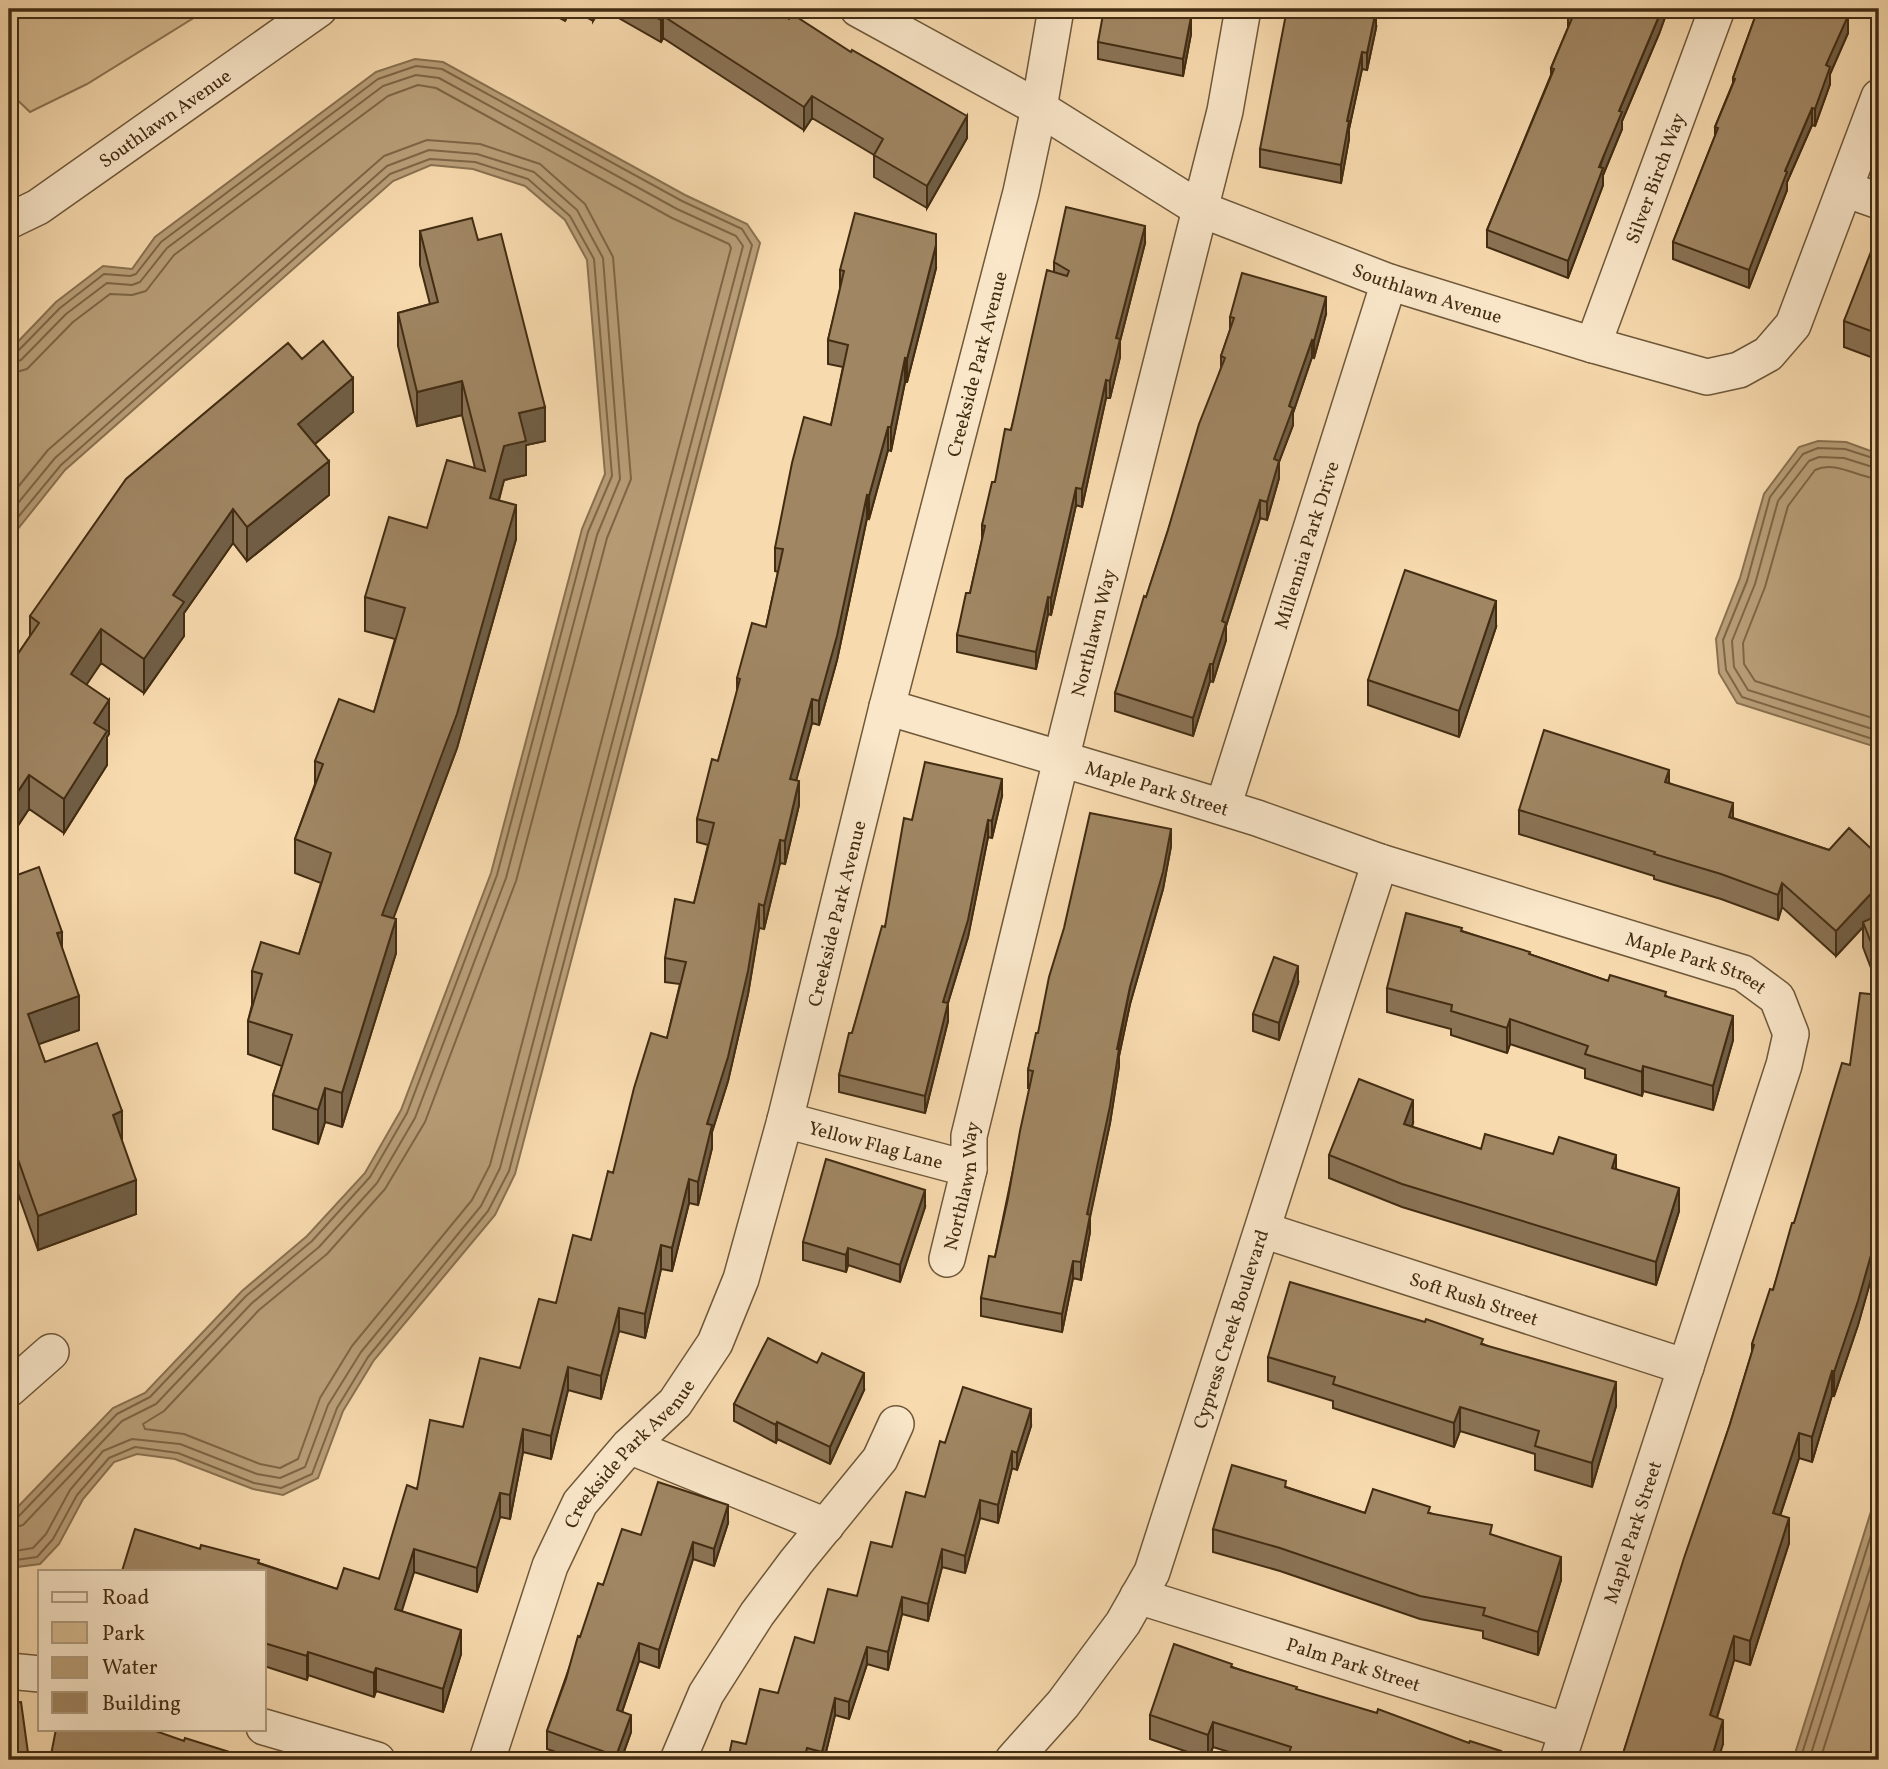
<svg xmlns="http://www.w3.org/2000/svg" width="1888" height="1769" font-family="Vollkorn,serif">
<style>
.green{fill:#d8bc93;stroke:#8d7452;stroke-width:2}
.water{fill:#b99f79;stroke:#897150;stroke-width:2}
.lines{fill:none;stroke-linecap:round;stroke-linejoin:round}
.shore{stroke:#7e6646;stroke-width:2}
.minor-casing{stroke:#6f5839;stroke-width:38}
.minor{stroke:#fae7ca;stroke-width:35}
.wall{fill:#8a7355;stroke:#422c12;stroke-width:2}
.shaded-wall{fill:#705e45;stroke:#422c12;stroke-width:2}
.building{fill:#a08663;stroke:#422c12;stroke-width:2}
.labels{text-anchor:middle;stroke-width:6;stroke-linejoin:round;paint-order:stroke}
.street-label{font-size:19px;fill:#422c12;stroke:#fae7ca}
</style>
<rect width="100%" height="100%" fill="#f7daae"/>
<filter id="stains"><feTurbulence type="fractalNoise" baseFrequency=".00286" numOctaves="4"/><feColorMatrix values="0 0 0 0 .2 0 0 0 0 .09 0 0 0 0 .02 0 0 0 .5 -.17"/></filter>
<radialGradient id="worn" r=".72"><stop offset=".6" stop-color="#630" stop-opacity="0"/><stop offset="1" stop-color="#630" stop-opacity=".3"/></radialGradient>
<path class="green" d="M9,9h199l-121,75 -57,28 -21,-20z"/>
<path class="water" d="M415,59l28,3 242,133 62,29 13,19 -245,931 -20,41 -121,145 -31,51 -25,67 -35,17 -30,-6 -78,-30 -38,-5 -23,8 -31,37 -24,45 -19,20 -31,4v-52l104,-108 32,-15 97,-102 65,-55 58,-63 36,-63 90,-237 91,-344 23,-55 -18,-214 -22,-40 -40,-34 -52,-17 -42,-4 -38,16 -328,289 -56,70v-189l47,-49 47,-36 29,3 23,-32 221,-165z
M1818,441l28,1 33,12v294l-142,-45 -18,-30 -3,-34 24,-61 24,-84 35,-47z
M1879,1486v274h-86z"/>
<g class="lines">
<path class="shore" d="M9,355l7,-2 44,-45 44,-34 26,2 6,-2 25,-32 217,-163 38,-13 26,3 240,132 60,28 10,16 -243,926 -21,40 -120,146 -31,51 -25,66 -31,14 -27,-5 -76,-30 -43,-6 -26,11 -32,37 -24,44 -16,18 -28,4
M9,364l12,-4 45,-46 41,-31 25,2 8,-3 27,-34 216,-162 33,-11 23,3 238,131 59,27 7,10 -243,922 -19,38 -120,146 -33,53 -23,62 -25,11 -23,-4 -77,-30 -48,-5 -29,12 -33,39 -24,44 -13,14 -24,4
M9,374l18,-5 46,-47 37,-28 22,1 14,-4 28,-36 214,-159 30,-11 18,3 236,130 57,26 2,4 -241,917 -18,35 -120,146 -32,52 -22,61 -18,9 -20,-4 -76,-30 -39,-5 -2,-5 21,-13 95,-101 68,-56 58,-65 40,-67 91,-241 91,-343 24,-59 -18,-222 -28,-53 -45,-40 -60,-20 -53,-4 -43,16 -336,294 -39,48
M1879,460l-34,-11 -27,-1 -15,6 -33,43 -23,84 -24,59 3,30 16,27 137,44
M1879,469l-35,-11 -25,-1 -10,4 -31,40 -23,83 -23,57 2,26 14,23 131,41
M1879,479c-21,-1 -43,-19 -64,-9l-27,36 -23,81 -22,56 1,21 11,17 124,39
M9,514l46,-56 332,-292 42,-16 48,4 57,18 43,38 26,48 17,221 -23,56 -91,343 -91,240 -38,65 -58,64 -67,56 -96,101 -34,17 -99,104 -14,4
M9,528l52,-63 329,-291 40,-15 45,3 53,17 42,37 24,43 18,217 -24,56 -91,343 -90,238 -37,64 -58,64 -66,55 -96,101 -33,17 -100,104 -8,3
M1800,1760l79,-250
M1809,1760l70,-221
M1820,1760l59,-186"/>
<g class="minor-casing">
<g id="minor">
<path id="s1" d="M858,9l181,99 161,101 189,73 204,63 114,32 32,-7 29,-16 25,-29 86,-228"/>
<path d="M1845,189l34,12"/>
<path id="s2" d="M9,221l29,-14 281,-198"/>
<path id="s3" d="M1593,345l124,-336"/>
<path id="s4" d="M887,707l302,90 68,21 123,44 363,111 34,25 14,36 -7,31 -226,695"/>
<path id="s5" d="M1223,807l166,-525"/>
<path id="s6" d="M785,1120l184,49"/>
<path id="s7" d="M1263,1230l423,137"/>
<path id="s8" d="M947,1259l22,-90v-33l100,-409 156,-616 18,-102"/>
<path d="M9,1389l42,-37"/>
<path d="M629,1446l197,80"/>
<path id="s9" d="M1138,1596l429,135"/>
<path d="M9,1671l31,3"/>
<path d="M264,1727l113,33"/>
<path id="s10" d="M487,1760l63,-194 30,-63 49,-57 46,-43 40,-60 26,-64 44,-159 102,-413 134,-515 18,-84 17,-99"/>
<path d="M678,1760l28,-66 51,-80 39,-52 84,-103 16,-35"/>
<path id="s11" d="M1013,1760l50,-56 60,-81 29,-51 228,-710"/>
</g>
</g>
<use href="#minor" class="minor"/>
</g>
<path class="wall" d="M543,9h28l-6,12z
M572,9h28l-7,12z
M603,9h169l195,129 -40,70 -53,-31v-22l-62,-37 -8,12 -141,-92 -2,4z
M1571,9h97l-9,25 -37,87v8l-19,46v10l-35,93 -81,-31v-17l64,-155v-7l17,-40v-14z
M1758,9h95l-5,10v14l-18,41v10l-15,42 -3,-1 -25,57v8l-38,98 -76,-29v-17l42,-106v-9l18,-44v-5z
M1191,17v17l-8,42 -85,-17v-17z
M1376,28l-9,42 -5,-1 -13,60v10l-8,44 -81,-16v-18z
M420,231l58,9 67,201 -19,4v30l-22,5 -5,20 17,39 -59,209 -64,170 3,35 -54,174 -17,-5 -7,22 -45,-15v-34l9,-29 -34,-12v-33l4,-16v-34l47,-17 22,-71 -26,-10v-34l20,-55v-23l59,-49 21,-73 -30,-8v-34l62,-69 48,-60 -13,-53 -45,11 -19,-80v-33l32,-9 -10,-39z
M1145,243l-25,98v16l-10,41h-4l-24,109 -6,-2 -25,110 -3,-1 -12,55 -79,-17v-17l13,-42 12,-53v-15l29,-95 43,-158v-10z
M1879,246v105l-3,8 -32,-12v-26z
M936,268l-29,114h-2l-14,69 -3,-1 -19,69 -2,-1 -30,142 -18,65 -7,-2 -16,57 3,25 -14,59 -5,-1 -16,66 -5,-1 -11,66 -20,87 -16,51v16l-14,57 -9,-2 -17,68 -11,-2 -16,69 -26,-7 -18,68 -33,-9 -17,69 -28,-7 -13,67 -10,-2 -23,75 -63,-20 -13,39 60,43 -18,58 -67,-21 -2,6 -66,-22 -1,5 -43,-14v-95l-64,-22 59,14 78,26 42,-10 38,-90 46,-62 57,-59 71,-128 22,-67 54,-135 13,-54 -15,-2v-24l29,-55 14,-58 -11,-3v-23l21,-58 19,-68v-15l29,-51 12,-55 -3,-1v-23l56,-123 12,-58 -15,-3v-24l12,-49v-21z
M1326,314l-12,44 -2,-1 -19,56v12l-14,37v16l-12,42 -7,-2 -34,108v14l-13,42 -3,-1 -17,55 -78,-25v-18l106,-325v-12l9,-26v-13z
M302,359l51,53 -38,32 14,51 -82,66 -14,-18 -49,70v23l-40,57 -43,-30 -15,21 23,50 -2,3v28l-43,68 -35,-24 -20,30v-172l21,-31v-20z
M1496,627l-37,110 -91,-32v-25z
M1669,783l64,35 96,32 50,6v53l-8,9 8,-3v74l-16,-42v-20l-27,29 -54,-49 -4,13 -57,-21 -67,-20v-3l-135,-42v-24z
M1002,796l-10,42 -4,-1 -20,100 -20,66v18l-23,92 -86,-21v-17l46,-148 27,-107z
M1171,846l-8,43 -33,115 -11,52v10l-9,57 -20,92v17l-9,48 -8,-2 -11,54 -81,-16v-18l14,-41 35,-169h-2v-18l10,-37z
M9,878l53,71 17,81 -41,14 7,18 91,152 -98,36 -29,-82z
M1462,931l146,50 58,15 67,44 -20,70 -70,-19 -1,5 -57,-18v-9l-75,-25 -3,9 -56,-18v-6l-64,-17v-24z
M1298,983l-19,57 -26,-9v-17z
M1879,995v256l-21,74 -24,71 -2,-1 -20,67 -13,-4 -19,58 9,27 -39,122 -16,-5 -17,58 6,26 -102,16 109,-336 22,-72v-8l21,-54 21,-67 56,-158z
M1413,1123l-1,4 69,22 72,5 63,15 63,42 -23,74 -254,-78 -73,-29v-23z
M925,1207l-25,75 -52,-17 -2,7 -43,-12v-18z
M1483,1344l133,62 -24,81 -57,-17v-16l-75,-23 -6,16 -121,-39v-7l-65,-20v-24z
M864,1390l-34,74 -53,-25 -1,4 -42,-22v-17z
M1031,1426l-14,44 -5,-2 -14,55 -18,-5 -15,55 -23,-6 -14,54 -26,-7 -14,56 -21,-6 -18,55 -14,-4 -11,45h-96l18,-16 32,-51 36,-50 43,-47 35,-49 33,-50 20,-54z
M1286,1487l79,26h65l62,22 69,45 -23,75 -55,-17v-7l-63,-12 -140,-48 -67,-19v-23z
M728,1523l-14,43 -21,-7 -34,109 -20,-7 -17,51 9,20 -10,28h-42l-32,-11v-18l33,-94 23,-52 38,-50z
M1232,1667l65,23 204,70h-246l-42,-13 -5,12 -58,-20v-24z"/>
<path class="shaded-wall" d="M565,9h6l-6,12z
M593,9h7l-7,12z
M1189,9h4l-5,24v-17z
M1662,9h6l-9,25 -37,87v8l-19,46v10l-35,93v-17l51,-150z
M1845,9h8l-5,10v14l-18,41v10l-15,42v-17l11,-44z
M1376,10v18l-9,42v-17z
M663,16v22l-2,4v-22z
M1191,17v17l-8,42v-17z
M1362,52v17l-13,60v10l-8,44v-18l6,-44z
M812,96v22l-8,12v-23z
M1812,108v17l-25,57v8l-38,98v-18l36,-99z
M967,116v22l-40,70v-22z
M1145,226v17l-25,98v16l-10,41v-17l6,-43z
M936,245v23l-29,114v-23z
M1326,297v17l-12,44v-17z
M1879,325v26l-3,8v-26z
M1312,340v17l-19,56v12l-14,37v16l-12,42v-18l7,-43 15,-53z
M905,358v24l-14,69v-24z
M353,378v34l-55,46v-34z
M1106,380v18l-24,109v-18z
M462,381v34l-45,11v-34z
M545,407v34l-19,4v30l-22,5 -14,51v-33l14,-52 15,-33z
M888,427v23l-19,69v-23z
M329,461v34l-82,66v-34z
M1076,488v17l-25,110v-17z
M867,495v23l-30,142 -18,65v-24z
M1260,500v18l-34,108v14l-13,42v-18l9,-43z
M516,505v34l-59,209 -75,201v-34z
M233,509v34l-49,70v23l-40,57v-34l29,-64z
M1048,597v17l-12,55v-17z
M1496,601v26l-37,110v-26z
M101,629v34l-30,45v-34z
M1210,664v17l-17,55v-18z
M812,699v24l-22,80v-24z
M109,700v34l-2,3v28l-43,68v-34l30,-76z
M1669,770v25l-4,-13z
M29,775v34l-20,30v-34z
M1002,779v17l-10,42v-17z
M799,781v24l-14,59v-23z
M1733,803v24l-4,-10z
M988,820v17l-20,100 -25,82v-17z
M1171,829v17l-8,43 -33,115 -11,52v10l-9,57 -23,109v-18l43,-227z
M780,840v23l-16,66v-23z
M1782,883v24l-4,13v-25z
M1879,885v24l-15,17 -1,-4v5l-27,29v-25z
M759,904v24l-11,66 -20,87 -16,51v16l-14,57v-23l9,-58z
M396,919v34l-54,174v-34z
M62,932v33l-5,-32z
M1298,966v17l-19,57v-17z
M79,996v34l-51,18v-34z
M948,1003v18l-23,92v-17z
M1733,1016v24l-20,70v-24z
M1510,1019v25l-3,9v-25z
M1643,1066v25l-1,5v-24z
M325,1088v34l-7,22v-34z
M1413,1100v23l-9,24v-23z
M122,1111v34l-9,-30z
M1616,1155v23l-4,-10z
M689,1179v24l-17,68v-23z
M136,1180v34l-98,36v-34z
M1679,1188v23l-23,74v-23z
M925,1190v17l-25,75v-17z
M1090,1215v17l-9,48v-18z
M1879,1227v24l-21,74 -24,71v-24z
M661,1245v24l-16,69v-24z
M848,1248v17l-2,7v-17z
M1073,1261v17l-11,54v-18z
M619,1308v23l-18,68v-23z
M568,1367v23l-17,69v-23z
M1832,1371v24l-20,67v-25z
M864,1373v17l-34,74v-17z
M1616,1382v24l-24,81v-24z
M1460,1407v24l-6,16v-24z
M1031,1409v17l-14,44v-17z
M777,1422v17l-1,4v-18z
M523,1429v23l-13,67v-24z
M1799,1433v25l-26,79v-24z
M1012,1451v17l-14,55v-18z
M500,1493v24l-23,75v-24z
M980,1500v18l-15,55v-17z
M728,1505v18l-14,43v-17z
M1789,1518v25l-39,122v-24z
M693,1542v17l-34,109v-18z
M414,1549v23l-19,61v-24z
M942,1549v18l-14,54v-17z
M1561,1557v23l-23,75v-23z
M902,1597v17l-14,56v-18z
M461,1630v24l-18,58v-23z
M1734,1636v24l-24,80v-25z
M639,1643v18l-22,66v-17z
M867,1647v17l-18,55v-17z
M308,1652v23l-1,5v-24z
M376,1668v23l-2,6v-24z
M835,1698v17l-11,45h-2v-8z
M631,1715v17l-10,28h-5v-4z
M1723,1720v24l-5,16h-7z
M1213,1722v25l-5,12v-24z"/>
<path class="building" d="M641,9h131l17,10 3,-5 59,38 1,-2 115,66 -40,70 -53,-31 9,-16 -71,-43 -8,11 -141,-91 -2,4z
M1104,9h85l-1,7 3,1 -8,42 -85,-17z
M1287,9h82l7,1 -9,43 -5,-1 -15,69h2l-8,44 -81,-16z
M1571,9h91l-43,102 3,1 -23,55 4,1 -35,93 -81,-31 67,-161 -3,-1 22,-52 -5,-2z
M1758,9h87l-2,5 5,2 -22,49 4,2 -15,42 -3,-1 -27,63 2,1 -38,98 -76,-28 45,-114 -3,-1 20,-48 -2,-1z
M1066,207l79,19 -29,112 4,1 -10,42 -4,-1 -24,109 -6,-1 -25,110 -3,-1 -12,55 -79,-17 9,-42h4l15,-67 -3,-1 10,-43h3l10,-53 6,1 36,-160 20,6 2,-5 -15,-9z
M855,213l81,21v11l-29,114 -2,-1 -14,69h-3l-19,69 -2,-1 -30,141 -18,65 -7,-2 -22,80 9,2 -14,60 -5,-1 -16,66 -5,-2 -11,67 -20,86 -21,67 5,1 -14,57 -9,-3 -17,69 -11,-3 -16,69 -26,-6 -18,68 -33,-9 -17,69 -28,-7 -13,66 -10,-2 -23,75 -63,-19 -19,60 66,21 -18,59 -67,-21 -2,5 -66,-21 -1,4 -43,-13v-72h-142l13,-42 65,20 1,-4 58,15 -1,3 79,26 7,-21 35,11 28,-94 10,4 13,-69 33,7 17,-69 40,10 19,-69 17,4 17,-68 18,5 17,-69 5,2 21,-85 17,-55 16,5 19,-76 -21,-4 10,-59 19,4 20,-80 -17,-4 15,-60 6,2 22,-82 -3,-1 15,-55 14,4 17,-78 -8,-1 17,-85 12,-46 27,8 17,-80 -20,-5 16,-69 -4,-1z
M472,218l6,22 23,-6 44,173 -26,6 7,28 -22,5 -14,52 26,7 -59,209 -75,201 14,4 -54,174 -17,-5 -7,22 -45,-15 19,-60 -44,-14 14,-47 -10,-3 9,-29 38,12 32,-101 -36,-14 28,-75 -8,-3 24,-62 35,13 31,-104 -40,-11 24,-80 38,11 20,-68 38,11 -23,-90 -45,11 -19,-79 40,-11 -18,-71z
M1874,244l5,2v79l-3,8 -32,-12z
M1242,273l84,24 -12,44 -2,-1 -23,66 4,2 -19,51 5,2 -12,41 -7,-2 -38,121 4,2 -13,41h-3l-17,54 -78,-25 29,-97 2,1 22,-67 31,-106 26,-66 -4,-2 13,-38 -4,-1z
M323,341l30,37 -55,46 31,37 -82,66 -14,-18 -60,86 11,7 -40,57 -43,-30 -30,45 38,26 -15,23 13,8 -43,68 -35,-24 -20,30v-138l30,-44 -9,-7 96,-137 162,-136 14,16z
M1405,570l91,31 -37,110 -91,-31z
M1544,730l125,40 -4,12 68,21 -4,14 100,33 20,-22 30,28v29l-43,46 -54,-48 -4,12 -57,-21 -67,-20 1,-2 -136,-42z
M925,762l77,17 -10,42 -4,-1 -20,100 -25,82 5,1 -23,93 -86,-21 10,-42h3l30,-107 3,1 19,-109 8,2z
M1090,813l81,16 -8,43 -33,115 -13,62h2l-9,57 -23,108 3,1 -9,47 -8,-1 -11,53 -81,-16 8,-42 6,1 13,-59 12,-67 13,-60 -5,-1 8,-37h2l11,-56 15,-49z
M39,867l23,65 -5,1 22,63 -51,18 17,48 52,-19 25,68 -9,4 23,65 -98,36 -29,-82v-256z
M1406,913l56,15 -1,3 69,21 -1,2 79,27 2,-6 56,17 -1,4 68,20 -20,70 -70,-20 -1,6 -57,-18 3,-8 -78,-27 -3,9 -56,-17 1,-6 -65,-17z
M1879,915v48l-16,-41z
M1274,957l24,9 -19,57 -26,-9z
M1860,993l19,2v232l-21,74 -24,71 -2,-1 -20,66 -13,-4 -26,80 16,5 -39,123 -16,-5 -24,79 13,5 -12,40h-90l63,-202 46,-134 24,-79 -2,-1 18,-55 3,1 19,-67h2l48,-160 8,2z
M1359,1079l54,21 -9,24 77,25 4,-15 68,20 6,-17 57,18 -4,13 67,20 -23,74 -254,-78 -73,-29z
M826,1159l99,31 -25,75 -52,-17 -2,7 -43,-13z
M1290,1282l135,40 1,-3 57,20 -2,5 135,38 -24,81 -57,-17 4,-15 -79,-24 -6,16 -121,-39 2,-7 -67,-20z
M768,1338l49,25 5,-10 42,20 -34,74 -53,-25 -1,3 -42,-21z
M963,1387l68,22 -14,44 -5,-2 -14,54 -18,-5 -15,56 -23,-7 -14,55 -26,-7 -14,55 -21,-5 -18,55 -14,-4 -13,54 -15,-4 -3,12h-76l4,-19 14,3 14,-55 18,4 17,-56 19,6 14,-54 29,7 14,-54 21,5 14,-55 19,5 15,-56 5,2z
M1232,1465l54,16 -1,6 80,26 8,-24 57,18 -2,6 64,12 -2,9 71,23 -23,75 -55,-17 2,-7 -65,-12 -140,-48 -67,-19z
M658,1482l70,23 -14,44 -21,-7 -34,108 -20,-7 -22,67 14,5 -15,41 -69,-25 19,-52 12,-43 2,1 18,-54 5,2 19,-56 19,6z
M1174,1644l58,20 -1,3 66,20 -1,2 81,24 1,-4 91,34 1,-2 31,10 -3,9h-211l4,-13 -78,-25 -5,13 -58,-20z
M21,1702l8,58h-20v-57z
M56,1729h94l34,12 1,-3 70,22h-205z"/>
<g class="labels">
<g class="street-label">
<text dy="7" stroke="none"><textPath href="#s2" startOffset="187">Southlawn Avenue</textPath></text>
<text dy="7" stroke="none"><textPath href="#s3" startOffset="178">Silver Birch Way</textPath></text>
<text dy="7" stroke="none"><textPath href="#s1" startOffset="639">Southlawn Avenue</textPath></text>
<text dy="7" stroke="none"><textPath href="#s10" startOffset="1498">Creekside Park Avenue</textPath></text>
<text dy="7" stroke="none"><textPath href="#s5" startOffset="275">Millennia Park Drive</textPath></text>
<text dy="7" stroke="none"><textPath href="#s8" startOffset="644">Northlawn Way</textPath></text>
<text dy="7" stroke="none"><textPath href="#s4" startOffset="282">Maple Park Street</textPath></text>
<text dy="7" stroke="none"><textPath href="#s10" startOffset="931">Creekside Park Avenue</textPath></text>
<text dy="7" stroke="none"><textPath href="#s4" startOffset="849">Maple Park Street</textPath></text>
<text dy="7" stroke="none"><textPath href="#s6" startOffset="94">Yellow Flag Lane</textPath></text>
<text dy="7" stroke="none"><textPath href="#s8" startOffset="75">Northlawn Way</textPath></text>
<text dy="7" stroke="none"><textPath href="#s7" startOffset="222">Soft Rush Street</textPath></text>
<text dy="7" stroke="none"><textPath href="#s11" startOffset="490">Cypress Creek Boulevard</textPath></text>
<text dy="7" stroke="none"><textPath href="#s10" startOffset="343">Creekside Park Avenue</textPath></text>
<text transform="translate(1632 1532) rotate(-72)" y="7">Maple Park Street</text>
<text dy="7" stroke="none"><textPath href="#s9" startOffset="226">Palm Park Street</textPath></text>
</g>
</g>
<rect width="1888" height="1769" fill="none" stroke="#f7daae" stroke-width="35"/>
<rect x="10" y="10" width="1867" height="1748" fill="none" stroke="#422c12" stroke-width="3.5"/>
<rect x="18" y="18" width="1853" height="1734" fill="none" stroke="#422c12" stroke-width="2"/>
<rect x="38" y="1570" width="228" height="161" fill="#fae7ca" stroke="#b09c80" stroke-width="2"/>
<rect x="52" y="1592" width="35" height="10" fill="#fae7ca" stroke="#b09c80" stroke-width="2"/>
<text x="102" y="1604" font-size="21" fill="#422c12">Road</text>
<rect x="52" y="1622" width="35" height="21" fill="#d8bc93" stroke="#b09c80" stroke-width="2"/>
<text x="102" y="1640" font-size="21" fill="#422c12">Park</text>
<rect x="52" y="1657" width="35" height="21" fill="#b99f79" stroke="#b09c80" stroke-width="2"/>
<text x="102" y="1674" font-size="21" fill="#422c12">Water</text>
<rect x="52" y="1692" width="35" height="21" fill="#a08663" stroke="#b09c80" stroke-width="2"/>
<text x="102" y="1710" font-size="21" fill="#422c12">Building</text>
<rect width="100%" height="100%" filter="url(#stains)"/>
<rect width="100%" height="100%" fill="url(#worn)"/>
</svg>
